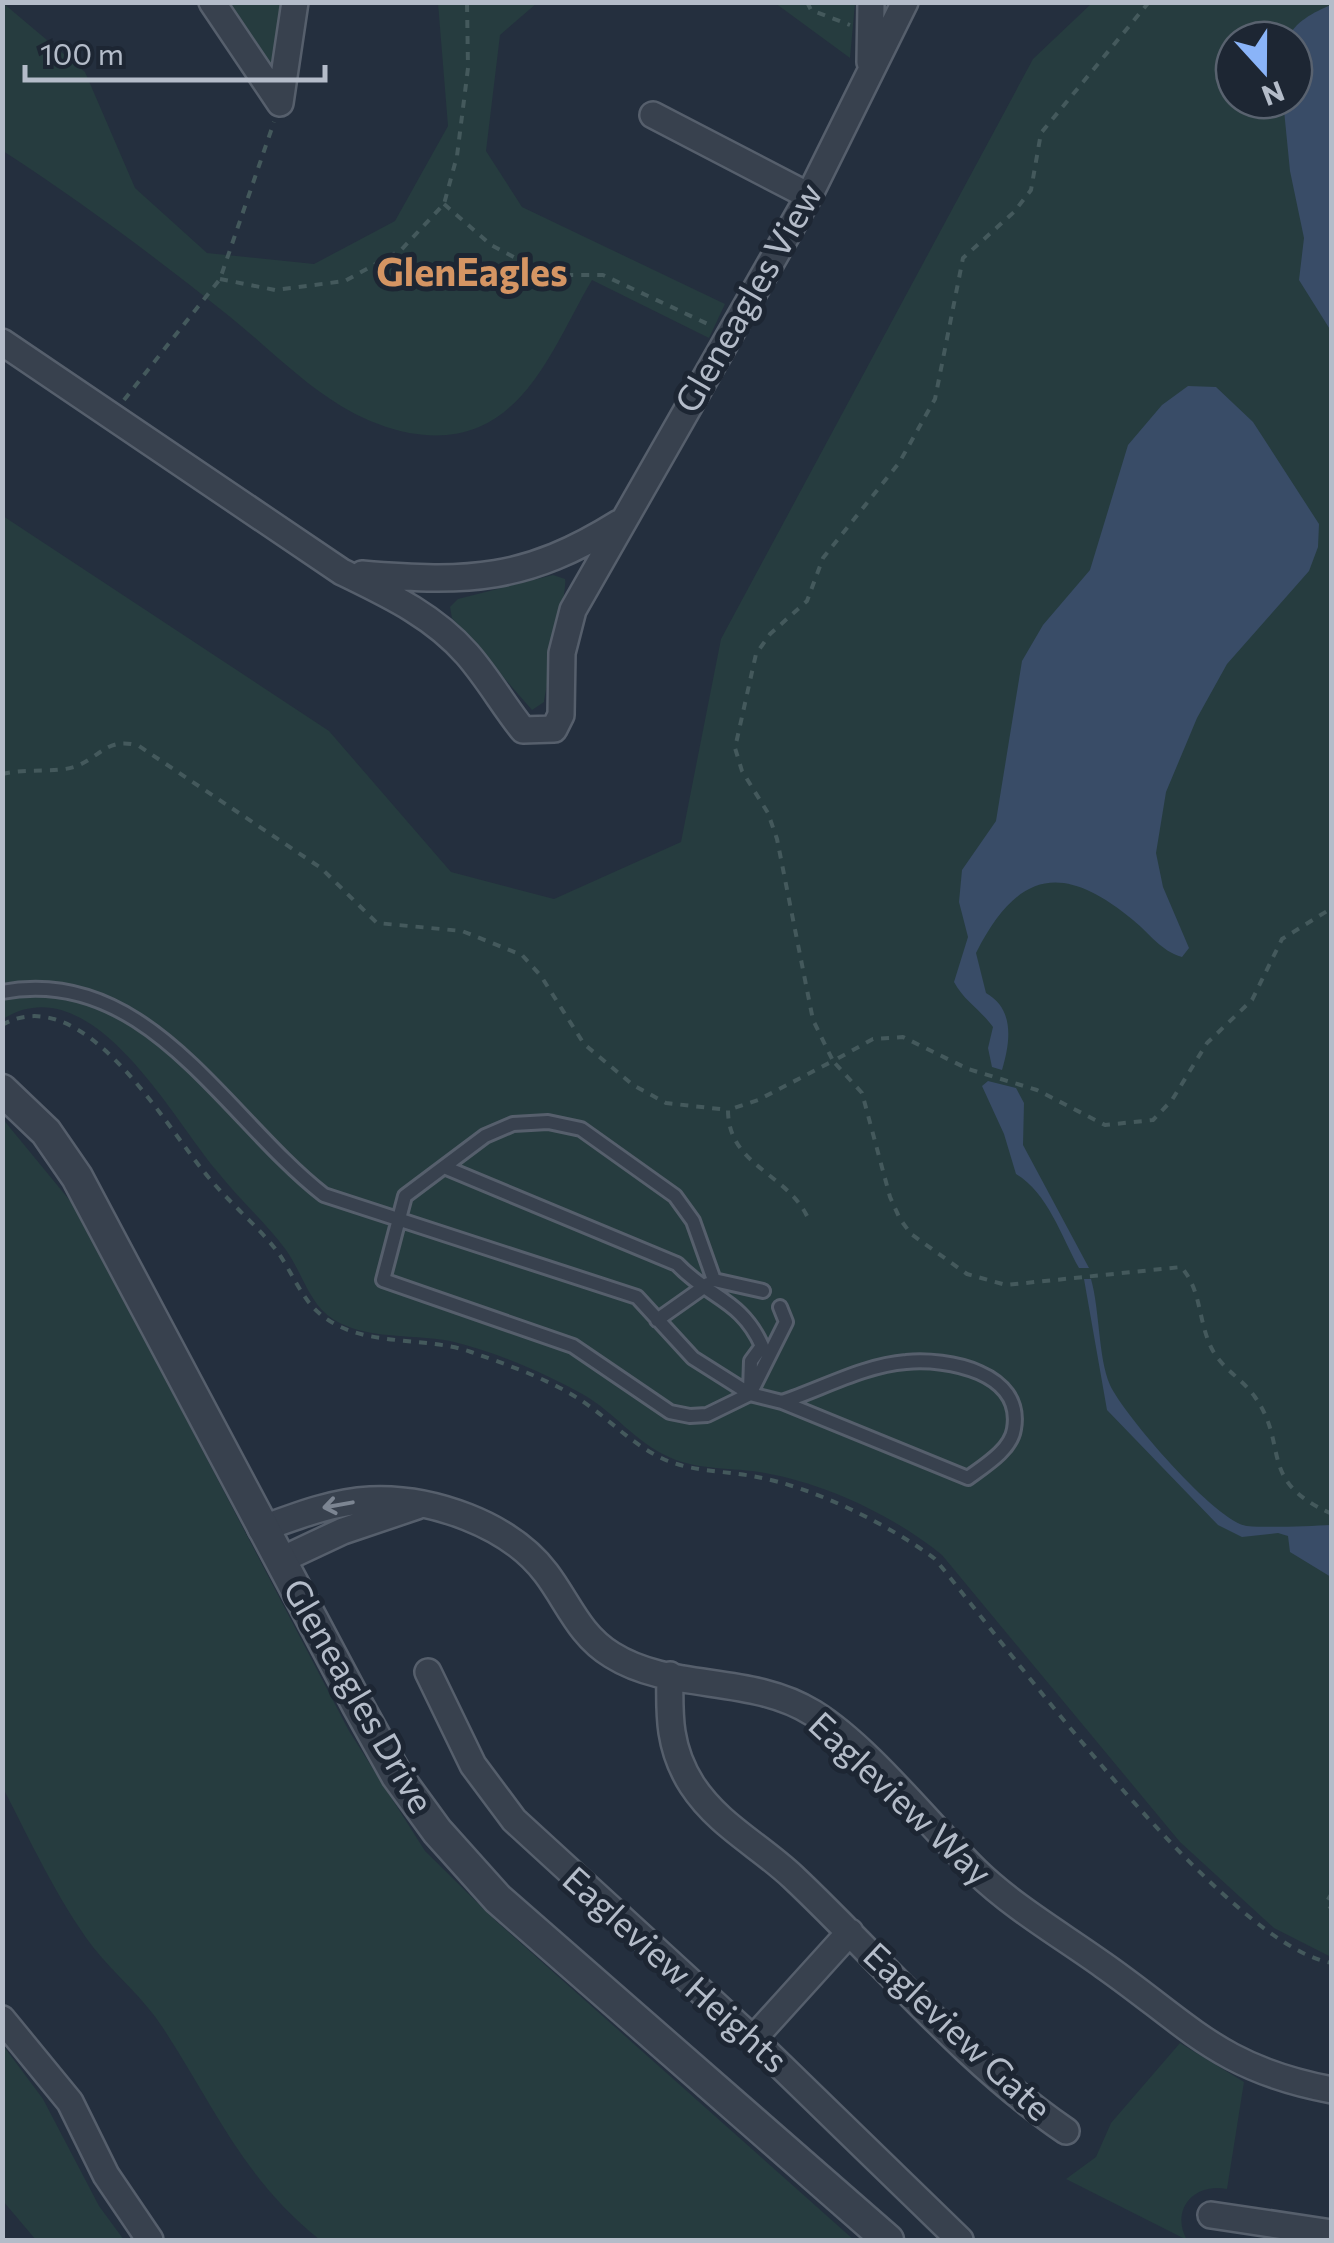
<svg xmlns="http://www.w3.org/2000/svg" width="1334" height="2243" font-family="Commissioner,sans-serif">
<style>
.green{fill:#263c3f;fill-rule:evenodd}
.water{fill:#394c67}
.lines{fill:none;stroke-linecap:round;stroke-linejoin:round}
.service-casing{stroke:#565f6c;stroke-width:18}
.minor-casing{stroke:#565f6c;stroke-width:30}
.tertiary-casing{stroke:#565f6c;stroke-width:35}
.path{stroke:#44595c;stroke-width:4;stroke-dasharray:8 8;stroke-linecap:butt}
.service{stroke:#38414e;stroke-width:12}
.minor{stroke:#38414e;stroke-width:25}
.tertiary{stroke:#38414e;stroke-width:30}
.oneway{stroke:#7c8592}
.labels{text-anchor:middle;stroke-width:10;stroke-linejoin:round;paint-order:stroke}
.street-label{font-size:35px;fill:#b4bcc9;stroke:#1d2633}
.neighbourhood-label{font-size:38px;font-weight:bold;fill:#d59563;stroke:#1d2633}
</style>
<rect width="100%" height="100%" fill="#242f3e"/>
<path class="green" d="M3,3l82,69 50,116 72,65 107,11 81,-43 53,-95 -10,-123h99l-37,32 -14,116 36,56 203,97 -16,34 -117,-58c-30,50 -56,123 -113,147 -45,19 -98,3 -138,-21 -40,-24 -76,-61 -112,-90 -74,-59 -147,-114 -226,-165z
M212,3h83l-15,100z
M775,3h80l-5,55z
M1092,3h239v1954l-57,-29 -94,-86 -238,-287c-48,-39 -115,-71 -177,-82 -32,-6 -66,-2 -96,-16 -34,-15 -54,-44 -85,-62 -39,-22 -90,-44 -134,-54 -39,-8 -99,1 -129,-32 -15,-17 -22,-41 -35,-59 -21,-28 -48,-52 -70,-80 -45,-54 -126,-206 -213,-151v-503l326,215 122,141 103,27 127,-57 40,-203 312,-580zM1234,40h60v60h-60z
M553,575l12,4c3,7 -18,104 -21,123l-12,8 -80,-92 -2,-11 8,-8z
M2,1118l74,90 273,523 76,120 72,71 357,318h-534c-78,-63 -104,-131 -157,-212 -19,-30 -48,-53 -70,-81 -36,-48 -62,-105 -90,-159z
M1180,2043l64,39 -17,107c-33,-7 -57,21 -40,51l-121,-61 30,-22 15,-34z
M2,2044l41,55 56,107 25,34h-88l-33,-39z"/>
<path class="water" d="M1331,5h1l-1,326 -32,-51 5,-42 -14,-67 -7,-71h11v-60h-7c7,-18 27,-28 44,-35z
M1188,386l28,1 37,35 66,102 -1,23 -9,24 -82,93 -30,54 -31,74 -10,61 7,34 26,61 -7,9c-21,-6 -32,-23 -49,-37 -70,-58 -115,-50 -157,33l10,40c28,16 25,47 16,77l-10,-3 -4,-19 5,-21c-13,-18 -28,-25 -39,-45l14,-45 -9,-35 3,-32 34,-49 26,-160 21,-36 47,-55 38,-125 34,-40z
M988,1081l28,7 8,15 -1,42 66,123h-10c-18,-32 -31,-75 -63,-94l-12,-40 -22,-48z
M1084,1279h7c9,32 7,78 19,106 13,29 107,138 137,141 21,2 64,0 84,-1v52l-41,-25 -2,-16 -10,-3 -36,4 -24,-12 -111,-115z"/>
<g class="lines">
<g class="service-casing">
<path id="service" d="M2,992c145,-28 223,126 322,203l313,102 56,61 57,36 32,8 186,76c16,-12 43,-28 46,-49 10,-57 -67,-71 -108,-67 -41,3 -85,27 -124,40
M444,1167l233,97c33,35 64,35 85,82l-11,15 -1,30
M763,1291l-49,-11 -21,-59 -18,-25 -94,-67 -33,-7 -35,2 -28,12 -80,60 -22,84 190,66 97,66 20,4 17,-1 43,-21 36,-72 -6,-15
M657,1320l51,-36"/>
</g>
<g class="minor-casing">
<path id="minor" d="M212,2l68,101 15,-101
M870,62l1,-60
M653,115l156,81
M2,342l340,230c45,22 91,43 125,82 21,24 36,51 56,76l31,-1 7,-14 1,-62 11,-43 236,-414 96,-194
M362,574c107,9 164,7 257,-51
M261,1529c36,-13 71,-27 109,-29 61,-3 139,24 176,73 22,29 33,62 66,82 59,37 138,19 201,58 55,34 115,111 163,158 37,36 85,64 127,94 87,61 117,104 229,125
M279,1561l64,-30 74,-25
M428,1672l45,93 41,55 239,219 207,201
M670,1675c-1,42 -1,74 22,110 26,40 67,60 101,92 88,83 173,186 273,254
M2,2019l68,83 36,73 44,65
M753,2039l97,-107
M1211,2215l121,18"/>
</g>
<g class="tertiary-casing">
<path id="tertiary" d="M2,1090l44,42 31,45 281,529 39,70 40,55 61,68 390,341"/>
</g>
<path class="path" d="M807,2l4,8 39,15
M1149,2l-108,131 -10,57 -17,22 -51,46 -28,141 -36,64 -76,95 -16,43 -37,33 -14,20 -21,94 7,23 26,42 9,26 36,181 20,41 40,-22 30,-2 65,32 69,21 68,35 48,-5 19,-20 35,-57 45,-43 30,-61 50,-31
M444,204l47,41 57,30h55l107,50
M220,279l55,11 70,-9 56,-31 43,-46 13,-48 11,-88 -1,-66
M124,400l96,-121 54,-157
M2,774c26,-6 52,-1 72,-7 26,-9 33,-31 65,-21l182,122 56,55 85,8 60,24 19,21 43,68 49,41 33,18 62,7
M2,1025c81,-46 162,99 203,148 22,28 50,50 72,78 14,19 24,47 42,62 41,36 105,22 152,39 37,13 78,27 111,49 30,20 52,46 86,60 28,11 60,10 89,16 56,10 133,48 178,82 74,90 290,386 397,404
M807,1216c-21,-43 -79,-51 -79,-106l30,-10 75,-39 29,32 28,104 10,22 11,15 56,40 39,11 175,-18c20,22 17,51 29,78 10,23 32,33 45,52 35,50 1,83 77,117
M1332,1893l-6,10 6,6"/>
<use href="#service" class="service"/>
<use href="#minor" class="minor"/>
<use href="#tertiary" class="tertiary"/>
</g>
<defs><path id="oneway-shaft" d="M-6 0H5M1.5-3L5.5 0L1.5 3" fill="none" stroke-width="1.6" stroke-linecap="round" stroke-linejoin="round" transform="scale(2.5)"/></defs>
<use class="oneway" href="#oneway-shaft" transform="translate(338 1505) rotate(170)"/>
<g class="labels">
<g class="street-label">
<text transform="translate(749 298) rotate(-60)" y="12">Gleneagles View</text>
<text transform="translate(358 1696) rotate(60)" y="12">Gleneagles Drive</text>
<text transform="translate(900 1799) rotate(43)" y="12">Eagleview Way</text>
<text transform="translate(675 1970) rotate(42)" y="12">Eagleview Heights</text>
<text transform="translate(957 2032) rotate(43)" y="12">Eagleview Gate</text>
</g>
<g class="neighbourhood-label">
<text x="472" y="286">GlenEagles</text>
</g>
</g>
<rect width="1334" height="2243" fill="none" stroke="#b4bcc9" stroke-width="10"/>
<g transform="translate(1264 70) rotate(159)"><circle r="48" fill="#1d2633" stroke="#59626f" stroke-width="2.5"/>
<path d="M0-8L18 38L0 25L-18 38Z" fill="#8ab4f8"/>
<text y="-15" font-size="28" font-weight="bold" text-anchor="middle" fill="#b4bcc9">N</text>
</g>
<path d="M25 65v15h300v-15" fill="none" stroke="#b4bcc9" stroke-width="5"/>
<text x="40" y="65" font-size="30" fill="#b4bcc9" stroke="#1d2633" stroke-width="8" paint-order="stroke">100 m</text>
</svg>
